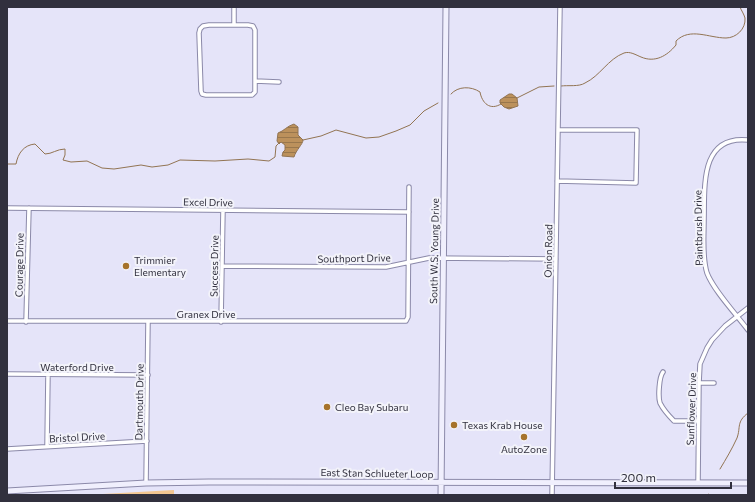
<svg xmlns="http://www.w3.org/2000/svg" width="755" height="502" font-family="Commissioner,sans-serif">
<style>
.park{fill:#f2c691}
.water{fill:url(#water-rules);stroke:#927453}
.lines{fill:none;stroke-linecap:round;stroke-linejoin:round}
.stream{stroke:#927453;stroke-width:1}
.street-casing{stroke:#8b89a9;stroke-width:5.5}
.secondary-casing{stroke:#8b89a9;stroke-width:7}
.street{stroke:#fff;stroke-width:3.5}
.secondary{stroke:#f0effd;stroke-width:5}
.poi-dot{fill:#a6732b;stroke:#f3f3fa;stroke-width:1.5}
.labels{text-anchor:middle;stroke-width:4;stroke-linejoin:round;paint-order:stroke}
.street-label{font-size:10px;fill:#31303e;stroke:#f3f3fa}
.poi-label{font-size:10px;fill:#31303e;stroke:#f3f3fa;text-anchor:start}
</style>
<defs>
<pattern id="water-rules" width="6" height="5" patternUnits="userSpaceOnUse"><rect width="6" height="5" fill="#bc915c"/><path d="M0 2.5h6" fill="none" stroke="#99774d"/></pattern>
</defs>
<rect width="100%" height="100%" fill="#e5e4f9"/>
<path class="park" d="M174,490v5h-89z"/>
<path class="water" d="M509,94h3l5,4 1,8 -9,3 -5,-2 -4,-4v-3z
M294,124l4,3v8l5,5c0,4 -7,10 -9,17l-12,-1 1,-4 2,-2v-5l-4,-3 -2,2 -2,-3 1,-8c6,-2 9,-7 16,-9z"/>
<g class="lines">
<path class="stream" d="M561,86c7,-1 18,1 24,-3 15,-7 23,-24 39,-30 6,-2 12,2 17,4 14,6 26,-1 35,-12v-4c14,-14 33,-3 50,-3 10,0 20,-9 19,-20 -1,-4 -4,-8 -5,-11
M451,94c7,-8 20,-8 29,-2 2,11 10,19 21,12
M517,98l22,-11 15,-1
M303,140l18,-4 15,-6 30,8 13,-1 17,-6 14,-6 14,-14 14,-8
M7,164h9c2,-11 8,-19 19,-20l10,10c7,0 12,-5 20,-5v6l-2,5 8,2 16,-1 15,7 12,1 27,-4 11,2 16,-2 12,-5 35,1 33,-2 21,2 6,-4 1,-11 3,-3
M720,469c6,-10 12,-20 17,-31 4,-11 -1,-16 11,-25
M707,495l1,-1"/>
<g class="street-casing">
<path id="street" d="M209,25h39l5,1 2,4v62l-3,3h-46l-4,-1 -1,-3 -2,-58 1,-4 3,-3z
M234,25v-18
M255,81l24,1
M748,140c-49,-5 -43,48 -44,81 0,16 -2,36 3,52 7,18 29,41 41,57
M557,181l79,2 1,-53h-79
M7,208l402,4
M222,266l164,1 43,-9 127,1
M7,321h399l2,-4 1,-130
M26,322l3,-114
M221,322l2,-112
M663,372c-4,5 -5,25 -3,31 3,6 10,14 14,18h24
M7,374l141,1
M699,383h15
M47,446l1,-72
M7,449l140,-8
M146,483l2,-161
M698,483l1,-100 1,-19 7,-16 5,-8 13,-14 23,-18
M552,495l8,-488"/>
</g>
<g class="secondary-casing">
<path id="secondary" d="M7,491l139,-8 63,-1 539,1
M441,495l5,-488"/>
</g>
<use href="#street" class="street"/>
<use href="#secondary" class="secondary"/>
</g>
<g class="poi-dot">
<circle cx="126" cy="266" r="4"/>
<circle cx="327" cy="407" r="4"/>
<circle cx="454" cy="425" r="4"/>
<circle cx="524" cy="437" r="4"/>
</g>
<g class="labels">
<g class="street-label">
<text transform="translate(208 202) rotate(1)" y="4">Excel Drive</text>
<text transform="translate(698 228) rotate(-91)" y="4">Paintbrush Drive</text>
<text transform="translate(434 251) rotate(-89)" y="4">South W.S. Young Drive</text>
<text transform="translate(548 251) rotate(-89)" y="4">Onion Road</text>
<text transform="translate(354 258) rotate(-1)" y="4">Southport Drive</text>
<text transform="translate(19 265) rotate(-89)" y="4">Courage Drive</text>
<text transform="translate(214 266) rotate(-89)" y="4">Success Drive</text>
<text x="206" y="318">Granex Drive</text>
<text x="77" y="371">Waterford Drive</text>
<text transform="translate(139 402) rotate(-89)" y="4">Dartmouth Drive</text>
<text transform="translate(691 409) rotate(-88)" y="4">Sunflower Drive</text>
<text transform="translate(77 437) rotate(-3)" y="4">Bristol Drive</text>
<text transform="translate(377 473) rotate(1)" y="4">East Stan Schlueter Loop</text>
</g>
<g class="poi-label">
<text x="134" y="264">Trimmier<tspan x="134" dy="12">Elementary</tspan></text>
<text x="335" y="411">Cleo Bay Subaru</text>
<text x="462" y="429">Texas Krab House</text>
<text x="524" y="453" text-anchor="middle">AutoZone</text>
</g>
</g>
<rect width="755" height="502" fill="none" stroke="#31303e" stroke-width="16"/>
<path d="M615 482v6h116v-6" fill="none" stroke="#31303e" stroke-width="2"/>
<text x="621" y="482" font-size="12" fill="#31303e" stroke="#f3f3fa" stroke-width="3" paint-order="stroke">200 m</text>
</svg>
